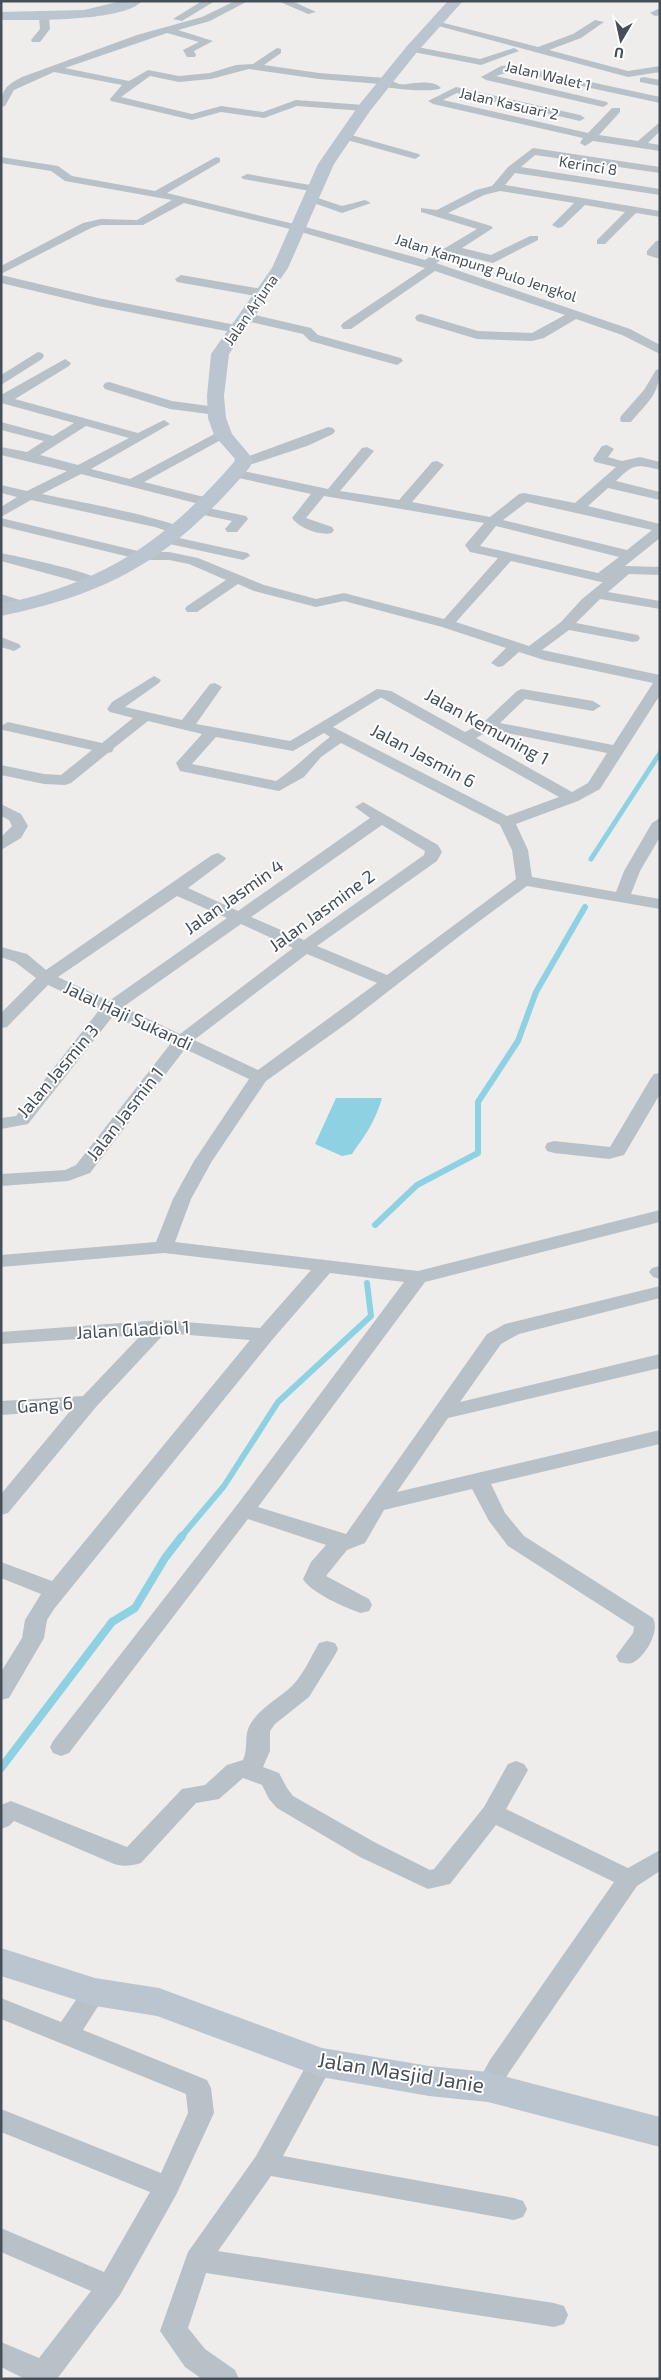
<svg xmlns="http://www.w3.org/2000/svg" width="661" height="2380" font-family="'Exo 2',sans-serif">
<style>
.water{fill:#8ed1e3}
.lines{fill:none;stroke-linecap:round;stroke-linejoin:round}
.stream-far2{stroke:#8ed1e3;stroke-width:5}
.stream-far1{stroke:#8ed1e3;stroke-width:6}
.stream{stroke:#8ed1e3;stroke-width:8}
.street{fill:#b9c1c8;fill-rule:evenodd}
.secondary{fill:#bbc5cf;fill-rule:evenodd}
.labels{text-anchor:middle;stroke-width:4;stroke-linejoin:round;paint-order:stroke}
.far-street-label{font-size:15px;fill:#464f58;stroke:#fff}
.street-label{font-size:18px;fill:#464f58;stroke:#fff}
.near-street-label{font-size:21px;fill:#464f58;stroke:#fff}
</style>
<rect width="100%" height="100%" fill="#efecec"/>
<path class="water" d="M336,1098h46c-7,24 -16,36 -30,56l-10,2 -27,-12z"/>
<g class="lines">
<path class="stream-far2" d="M591,859l69,-106"/>
<path class="stream-far1" d="M375,1225l42,-40 61,-32v-51l40,-61 18,-49 49,-85
M181,1537l43,-51 54,-84 93,-86 -4,-33"/>
<path class="stream" d="M1,1768l111,-146 23,-14 30,-50 17,-22"/>
<path class="street" d="M202,1h13l-33,20 -9,-2z
M235,1h13l-38,20 -32,9 35,11 -19,10 2,4 -1,2h-8l-4,-7 16,-8 -32,-9 -102,35 64,13 19,-11 31,6 31,-3 26,-8 17,-1 24,-16 4,1v4l-17,12 55,8 67,5c6,2 12,8 21,6 10,-1 26,-4 34,4 -6,5 -49,1 -60,-2l-1,-2 -61,-5 -70,-10 -38,10 -32,3 -29,-6 -29,21 71,17 29,-8 42,6 33,-12 68,5 5,3 -5,3 -67,-5 -33,12 -43,-6 -29,8 -81,-19 -1,-2 12,-14 -68,-13 -40,18 -9,16 -4,1c0,-18 6,-22 21,-30l115,-42 65,-18z
M278,1h14l24,11 -8,2z
M660,8v7l-5,1 -5,-3z
M44,14l5,3 1,12 -10,13h-8l-1,-2 9,-11 -1,-12z
M595,20l9,2 -23,16 -32,12 79,21 32,-5v6l-32,5 -197,-53 5,-3 102,26 35,-13z
M412,46l68,13 34,-11 5,3 -38,14 -73,-14 -1,-2z
M512,65l148,32v6l-148,-32 -16,5 111,26 1,2 -5,3 -117,-27 -5,-3 20,-11z
M644,77l16,3v6l-20,-4v-4z
M456,87l124,28 5,3 -5,3 -123,-28 -14,7 145,33 24,-25h8v4l-21,23 39,6 22,-19v9l-12,12 12,2v6l-67,-10 -8,5 -5,-3 3,-5 -150,-34 -5,-3z
M344,133l75,21 1,2 -5,3 -75,-21v-4z
M533,148l127,19v6l-125,-18 -14,12 139,22v6l-145,-22 -10,12 155,26v6l-24,-4 -31,31h-8v-4l28,-28 -40,-7 -23,22 -4,1 -6,-3 22,-22 -74,-12 -16,4 -36,18 43,13 2,2 -31,20 29,7 39,-19h8v4l-45,23 -40,-10 -17,10 194,66 30,16v9l-38,-19 -46,-16 -32,19 -12,3 -55,-2 -60,-18 -2,-3 2,-3 4,-1 57,17 54,2 33,-18 -130,-44 -84,58h-8l-2,-3 2,-3 82,-55 -131,-38 -110,-27 -41,22h-42l-10,3 -90,46v-8l82,-43 18,-4 36,1 35,-20 -107,-19 -14,-10 -50,-8v-6l57,9 14,10 83,15 61,-34 4,1v4l-53,31 135,33 123,34 52,-31 -56,-17v-4l16,2 39,-20 16,-4 16,-19z
M247,174l69,12 6,3 -6,3 -73,-13 -2,-2z
M312,196l30,10 23,-6 6,3 -29,10 -34,-12 -2,-2z
M660,240v19l-13,-4v-4l9,-10z
M1,275l97,23 138,27 6,4 -6,4 -138,-27 -97,-23z
M181,275l81,14 6,4 -6,4 -85,-15 -2,-3z
M246,313l65,15 7,7 83,23 2,3 -6,4 -87,-24 -7,-7 -61,-14 -2,-3 2,-3z
M38,352l4,1 2,3 -2,3 -41,26v-10z
M65,359l6,4 -2,3 -54,33 123,34 26,-13 6,4 -79,45 39,10 88,-47h10l2,3 -86,47 68,17 2,3 -2,3 -5,1 -126,-32 -39,20c22,5 134,25 144,37l-2,3 -5,1 -24,-8 -124,-27 -30,17v-10l16,-10 -16,-4v-8l26,6 40,-20 -66,-16v-8l26,5 17,-11 -43,-11v-8l52,14 21,-13 -73,-20v-8zM86,426l43,12 -51,27 -38,-10z
M660,369c0,25 -14,35 -29,53h-10l-1,-3 1,-3 23,-26 12,-20z
M109,382l63,19 44,6 6,4 -6,4 -46,-6 -65,-20 -2,-3 2,-3z
M328,427l5,1 2,3 -2,3 -26,12 -64,21 -7,-4 2,-3z
M607,445l7,4 -6,8 14,4 18,-4 20,5v8c-25,-6 -26,-6 -44,11l44,11v8l-52,-12 -20,18 72,18v14l-35,28 35,1v8l-31,-1 -21,18 52,9v8l-60,-10 -24,24 62,12 2,3 -2,3 -5,1 -64,-12 -27,20 118,25v20l-60,94 -22,12 -62,23 12,26 4,27 84,15 8,-21 28,-48 8,-5v19l-20,34 -9,23 29,5v10l-133,-23 -61,45 -116,90 -84,60 -54,80 -21,38 -16,43 243,29 242,-61v12l-235,60 -167,225 88,27 141,-200 18,-10 155,-38v12l-141,36 -18,10 -41,58 200,-48v14l-212,50 -51,74 263,-62v14l-169,40 14,29 19,23 129,82c7,13 -7,37 -19,44 -5,3 -10,1 -15,0l-3,-6 17,-23 1,-6 -126,-81 -19,-25 -17,-32 -88,21 -19,33 -18,7 -21,26 43,23 3,6 -3,6 -8,2c-15,-5 -50,-20 -58,-34l8,-17 15,-17 -78,-26 -179,234 -8,3 -8,-3 -3,-6 3,-6 184,-236 167,-223 -74,-9 -58,67 -218,269 -7,11 -3,18 -35,60 -8,2v-28l21,-34 3,-18 16,-26 -40,-16v-16l51,19 198,-241 -85,-7 -69,74 -88,106 -7,2v-21l70,-84 -70,5v-14l82,-5 58,-61 -140,9v-12l160,-12 99,8 51,-58 -147,-17 -163,14v-12l155,-13 17,-43 21,-38 55,-82 -64,-30 -95,124 -22,8 -67,5v-12l64,-4 11,-5 95,-122 -58,-27 -85,108 -27,5v-11l15,-2 84,-107 -52,-24 -41,42 -6,1v-15l35,-35 -21,-16 -14,-5v-10l26,7 19,16 166,-115 6,-2 8,5 -2,3 -36,27 50,23 132,-93 -15,-11 8,-5 75,43 4,7 -5,9 -120,85 70,29 129,-96 -4,-29 -12,-25 -159,-82 -20,14 -17,20 -25,14 -99,-20 -4,-8 26,-29 -54,-13 -34,27 -2,4 -4,1 -37,30 -6,2 -21,-1 -43,-9v-10l43,9 17,1 31,-25 -89,-20 -2,-4 7,-4 94,21 31,-25 -23,-6 -3,-3 5,-7 42,-26 7,4 -2,3 -34,24 57,13 28,-36 5,-1 7,4 -26,37 94,17 87,-52 14,2 74,41 19,-10 33,-31 5,-2 71,12 8,5 -8,5 -68,-12 -25,24 113,22 40,-62 -109,-23 -25,-8 -16,14 -5,1 -7,-4 15,-15 -64,-21 -98,-26 -28,6 -62,-16 -16,-7 -41,28h-10l-2,-3 2,-3 39,-26 -37,-16 -20,-4h-27l-141,-34v-8l141,34h27l29,6 66,27 52,14 28,-6 100,26 54,-61 -28,-6 -5,-7 19,-22 -160,-27 -18,22 26,9 2,3 -2,3c-12,3 -33,-5 -40,-15l19,-24 -77,-17 -7,-4 7,-4 94,20 34,-41 5,-1 7,4 -34,40 59,9 33,-38 5,-1 7,4 -32,37 78,15 29,-23 5,-1 51,10 41,-36 -21,-5 -2,-3 9,-13zM527,502l125,28 -25,20 -124,-30zM496,526l123,31 -21,16 -118,-27zM511,561l90,21h2l-21,17 -21,23 -32,24 -73,-24zM380,698h2l177,99 -52,19 -174,-89zM491,730l116,23 -19,30 -16,9 -96,-54zM324,733l6,4c-19,14 -34,31 -54,44l-84,-17 24,-27 77,14zM382,825l43,26 -1,4 -120,85 -53,-23zM177,896l50,22 -118,83 -51,-24zM241,924l52,24 -113,86 -57,-27zM307,954l70,29 -119,87 -64,-30z
M199,506l47,10 2,3 -11,13h-10l-2,-3 7,-8 -38,-8 -2,-3z
M170,536l78,17 2,3 -7,4 -78,-17 -2,-3 2,-3z
M1,553c18,4 95,19 103,30l-7,4 -96,-26z
M1,594l28,9 2,3 -7,4 -23,-7z
M1,637l18,7 2,3 -7,4 -13,-4z
M1,804l20,10 7,12 -7,12 -20,12v-13l11,-11 -3,-6 -8,-4z
M660,1073v21l-36,61 -15,4 -55,-6 -7,-2 -2,-4 2,-4 7,-2 56,6 41,-69 3,-4z
M659,1266h1v13l-7,-2 -4,-5 3,-4z
M327,1641l8,2 3,6 -3,6 -26,42 -34,27 -5,7v20l-7,16 16,6 8,15 6,8 83,47 54,27 4,-1 50,-62 24,-43 8,-3 8,3 4,6 -22,39 122,59 32,-18v21l-23,15 -129,188 -11,21 -9,3 -9,-3 -4,-8 15,-27 124,-178 -118,-57 -46,59 -22,5 -68,-32 -83,-49 -8,-9 -7,-14 -19,-7 -24,21 -23,4 -55,60c-10,3 -17,4 -27,1l-100,-43 -5,5 -8,3v-24l10,-4 116,46 55,-58 23,-4 22,-20 16,-5c6,-13 0,-25 8,-37 10,-16 27,-24 41,-37 11,-11 19,-29 27,-43z
M95,1982l9,3 3,7 -24,38 124,50 4,8 3,25 -38,82 -56,100 -63,84h-32l-24,-12v-25l38,16 52,-67 -90,-39v-24l103,44 46,-80 -149,-60v-23l160,64 27,-60 -2,-19 -185,-75v-21l60,24 25,-37z
M321,2051l9,4 4,7 -51,94 231,42 9,3 4,8 -4,8 -9,3 -243,-44 -53,75 336,52 10,3 4,9 -4,9 -10,3 -348,-54 -18,55 17,21 30,21 4,9h-37l-17,-12 -25,-36 28,-79 68,-96 56,-101z"/>
<path class="secondary" d="M121,1h21c-18,21 -113,19 -141,19v-8l83,-2z
M448,1h15l-46,51 -47,59 -36,53 -46,104 -59,86 -5,42 2,22 6,16 21,25 -3,8c-76,89 -134,125 -249,149v-12c103,-21 165,-63 233,-142l1,-3 -21,-24 -6,-17 -1,-22 4,-42 61,-86 46,-104 41,-59 48,-59z
M1,1948l94,30 64,10 163,60 107,18 59,6 172,45v30l-172,-45 -59,-6 -108,-19 -164,-61 -62,-10 -94,-30z"/>
</g>
<g class="labels">
<g class="far-street-label">
<text transform="translate(548 76) rotate(13)" y="5">Jalan Walet 1</text>
<text transform="translate(509 104) rotate(13)" y="5">Jalan Kasuari 2</text>
<text transform="translate(588 166) rotate(9)" y="5">Kerinci 8</text>
<text transform="translate(486 268) rotate(18)" y="5">Jalan Kampung Pulo Jengkol</text>
<text transform="translate(251 310) rotate(-55)" y="5">Jalan Arjuna</text>
</g>
<g class="street-label">
<text transform="translate(487 727) rotate(29)" y="6">Jalan Kemuning 1</text>
<text transform="translate(423 756) rotate(28)" y="6">Jalan Jasmin 6</text>
<text transform="translate(234 897) rotate(-35)" y="6">Jalan Jasmin 4</text>
<text transform="translate(322 911) rotate(-36)" y="6">Jalan Jasmine 2</text>
<text transform="translate(128 1016) rotate(25)" y="6">Jalal Haji Sukandi</text>
<text transform="translate(58 1071) rotate(-50)" y="6">Jalan Jasmin 3</text>
<text transform="translate(125 1114) rotate(-52)" y="6">Jalan Jasmin 1</text>
<text transform="translate(133 1330) rotate(-3)" y="6">Jalan Gladiol 1</text>
<text transform="translate(45 1405) rotate(-4)" y="6">Gang 6</text>
</g>
<g class="near-street-label">
<text transform="translate(401 2073) rotate(9)" y="7">Jalan Masjid Janie</text>
</g>
</g>
<rect width="661" height="2380" fill="none" stroke="#464f58" stroke-width="5"/>
<g transform="translate(621 40) rotate(189)" stroke="#ffffff" stroke-width="4" paint-order="stroke">
<path d="M0-4L9 19L0 12L-9 19Z" fill="#464f58"/>
<text y="-8" font-size="14" font-weight="bold" text-anchor="middle" fill="#464f58">U</text>
</g>
</svg>
